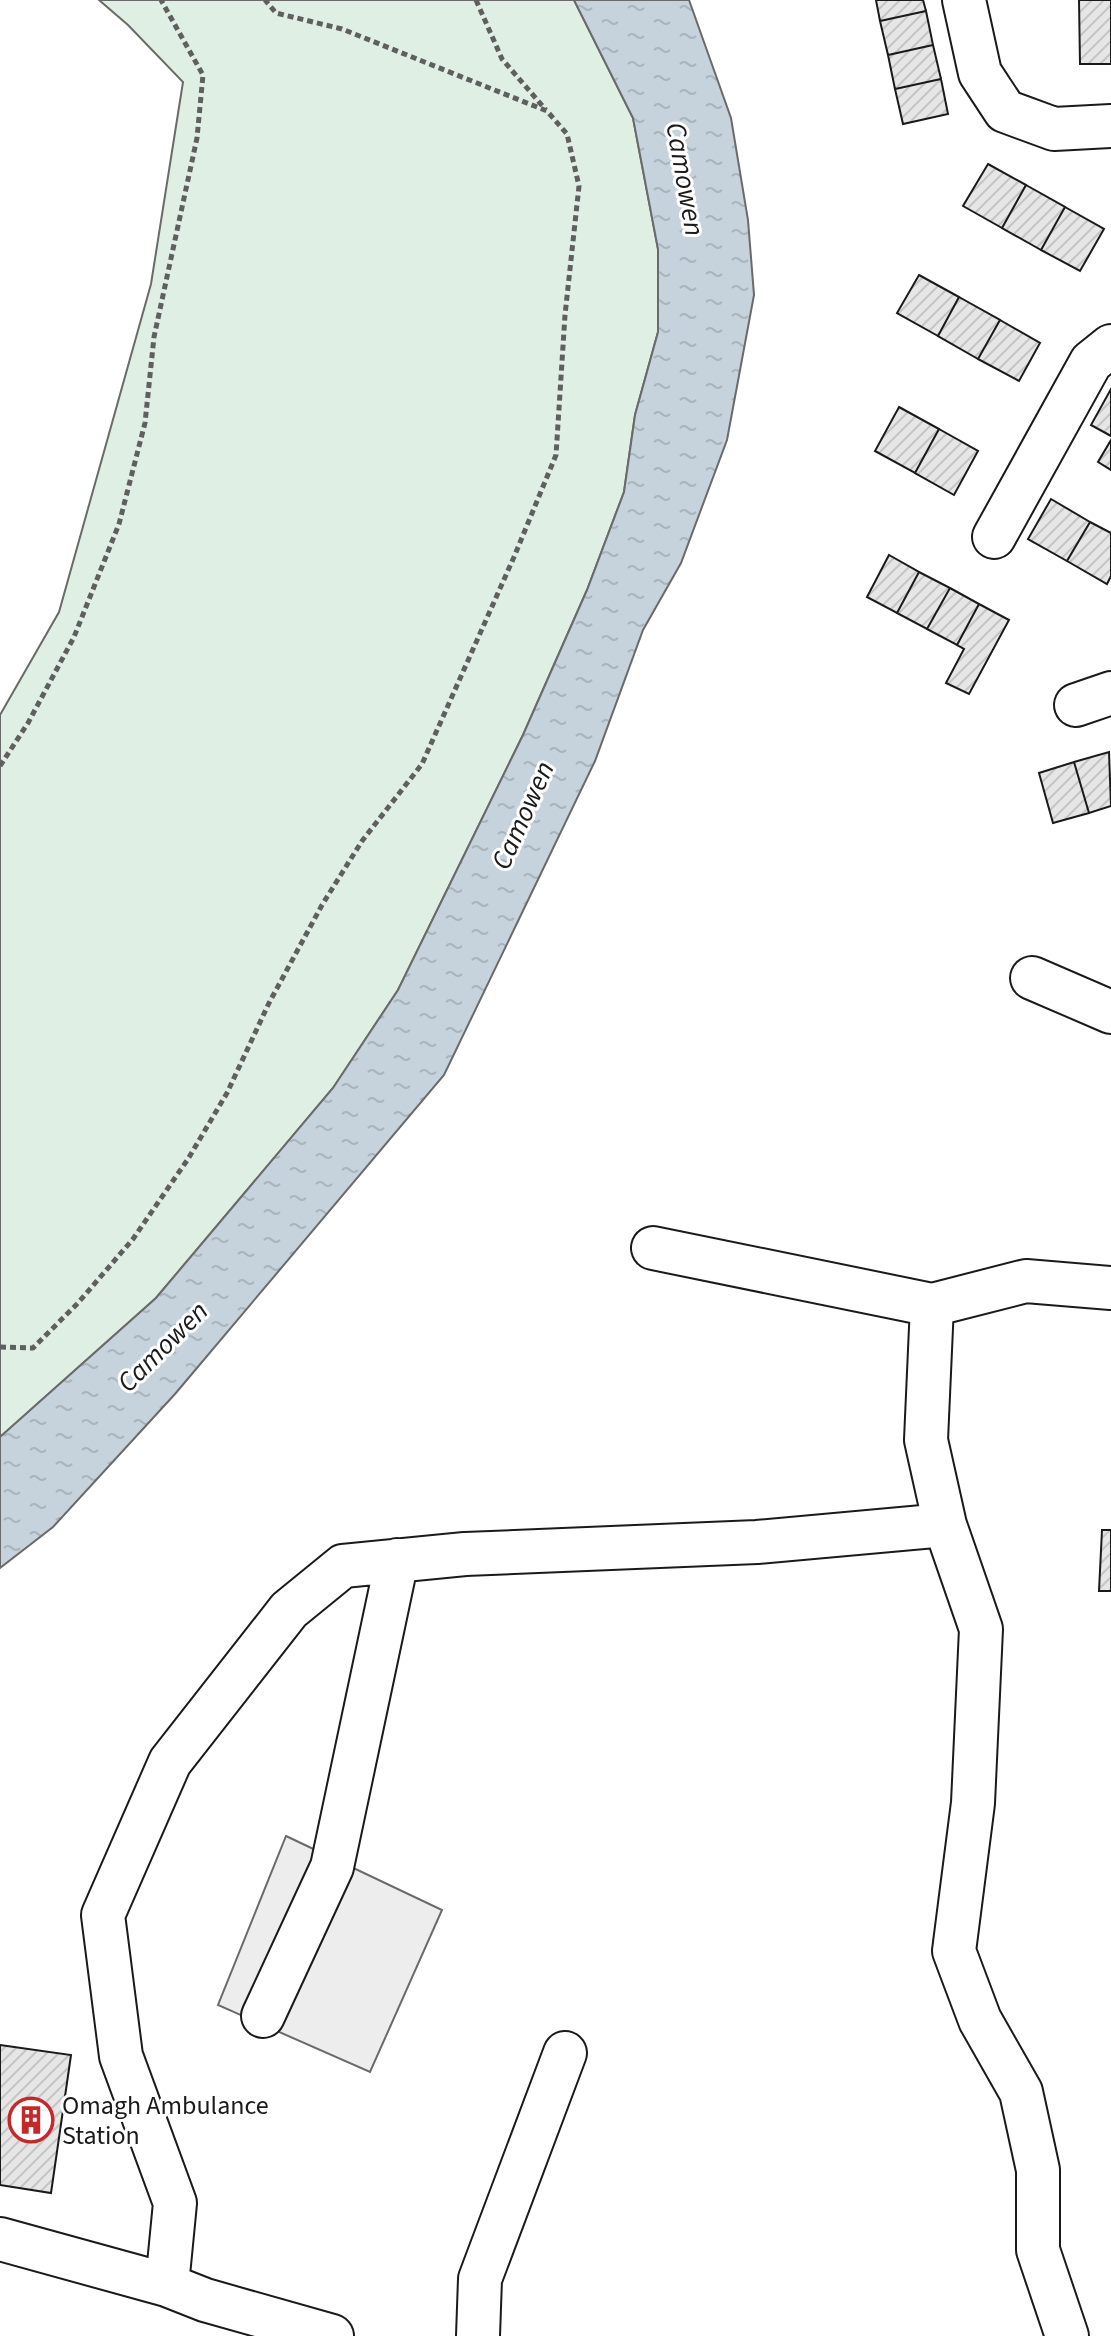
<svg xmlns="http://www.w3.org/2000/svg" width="1111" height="2336" font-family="'Source Sans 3',sans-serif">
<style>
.park{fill:#e0efe3;stroke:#6a6a6a;stroke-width:2}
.parking{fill:#ededed;stroke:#6a6a6a;stroke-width:2}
.water{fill:url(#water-ripples);stroke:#6a6a6a;stroke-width:2}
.building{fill:url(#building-hatch);stroke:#1a1a1a;stroke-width:2}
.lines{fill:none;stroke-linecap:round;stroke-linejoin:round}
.minor-casing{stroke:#1a1a1a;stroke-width:46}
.path{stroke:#5f5f5f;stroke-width:5;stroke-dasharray:6 4;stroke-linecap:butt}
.minor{stroke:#fff;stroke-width:42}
.labels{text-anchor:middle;stroke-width:6;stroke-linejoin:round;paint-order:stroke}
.poi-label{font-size:26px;fill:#1a1a1a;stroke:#fff;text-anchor:start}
.water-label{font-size:28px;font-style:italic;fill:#1a1a1a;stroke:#fff}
</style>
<defs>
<pattern id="water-ripples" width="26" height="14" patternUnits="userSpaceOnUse" patternTransform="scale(2)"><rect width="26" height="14" fill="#c6d2dc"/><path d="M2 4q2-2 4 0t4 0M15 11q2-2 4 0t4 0" fill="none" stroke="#aab4bc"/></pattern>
<pattern id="building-hatch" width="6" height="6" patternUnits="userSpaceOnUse" patternTransform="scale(2)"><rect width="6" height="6" fill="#e6e6e6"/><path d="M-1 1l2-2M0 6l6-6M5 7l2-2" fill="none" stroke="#c5c5c5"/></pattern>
</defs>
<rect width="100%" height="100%" fill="#fff"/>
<path class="park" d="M99,0h475l59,118 25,131v83l-23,83 -11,77 -37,98 -64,145 -125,255 -65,98 -177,210 -156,139v-722l59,-103 92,-328 32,-202 -55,-57z"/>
<path class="parking" d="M286,1836l156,74 -72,162 -152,-67z"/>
<path class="water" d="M574,0h115l42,118 17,102 6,75 -27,145 -46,123 -38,67 -48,131 -151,314 -269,319 -122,133 -53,41v-131l156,-139 177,-210 65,-98 125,-255 64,-145 37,-98 11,-77 23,-83v-83l-25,-131z"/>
<path class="building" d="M876,0h47l3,11 -46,10z
M1079,0h32v64h-31z
M926,11l7,34 -45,10 -8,-34z
M933,45l8,34 -46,10 -7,-34z
M941,79l7,35 -45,10 -8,-35z
M988,164l38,21 -24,43 -39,-22z
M1026,185l39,22 -24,43 -39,-22z
M1065,207l39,22 -24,42 -39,-21z
M919,275l40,22 -21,39 -41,-23z
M959,297l41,23 -22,39 -40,-23z
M1000,320l40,23 -21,38 -41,-22z
M1111,389v47l-20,-11z
M899,407l40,22 -24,44 -40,-22z
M939,429l39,22 -24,44 -39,-22z
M1111,440v30l-13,-8z
M1051,499l39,23 -23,39 -39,-22z
M1090,522l21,11v43l-4,8 -40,-23z
M889,555l30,17 -22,41 -30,-16z
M919,572l31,16 -23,41 -30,-16z
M950,588l29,16 -22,41 -30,-16z
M979,604l30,16 -40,74 -23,-11 18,-34 -7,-4z
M1109,752l2,54 -22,7 -15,-51z
M1074,762l15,51 -36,10 -14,-50z
M1102,1530h9v61h-12z
M0,2045l71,10 -20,138 -51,-8z"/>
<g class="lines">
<g class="minor-casing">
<path id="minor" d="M964,0l16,73 25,38 49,18 57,-3
M994,537l97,-175 20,-16
M1076,705l35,-12
M1032,978l79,34
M653,1248l279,57 -6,135 19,85
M932,1305l94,-24 85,7
M263,2016l69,-149 65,-307
M0,2239l167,46 38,15 127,36
M167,2285l8,-82 -54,-147 -18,-141 67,-153 119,-152 54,-44 122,-12 292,-12 188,-17 36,104 -8,174 -19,148 26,69 41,72 17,78v80l29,86
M478,2336l2,-57 85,-226"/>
</g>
<path class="path" d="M476,0l26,59 44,51
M0,766l28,-43 46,-86 45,-113 26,-101 9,-86 43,-199 6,-63 -42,-75
M0,1347l33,1 45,-45 55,-64 55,-80 39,-66 42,-90 53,-98 40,-64 60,-77 92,-207 42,-102 9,-140 14,-129 -12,-52 -20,-23 -205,-82 -66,-16 -11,-13"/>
<use href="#minor" class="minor"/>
</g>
<defs>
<g id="building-ring" transform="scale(2.3)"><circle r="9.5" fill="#fff" stroke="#c62828" stroke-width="1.5"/><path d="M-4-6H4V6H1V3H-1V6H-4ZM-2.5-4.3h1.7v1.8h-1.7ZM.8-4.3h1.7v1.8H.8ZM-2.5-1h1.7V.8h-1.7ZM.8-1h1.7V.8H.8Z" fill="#c62828"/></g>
</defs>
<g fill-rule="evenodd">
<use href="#building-ring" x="31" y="2120"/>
</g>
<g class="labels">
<g class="poi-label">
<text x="62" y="2114">Omagh Ambulance<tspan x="62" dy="30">Station</tspan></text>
</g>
<g class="water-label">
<text transform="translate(686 179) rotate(80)" y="10">Camowen</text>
<text transform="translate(522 815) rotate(-66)" y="10">Camowen</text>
<text transform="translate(162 1346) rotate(-45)" y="10">Camowen</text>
</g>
</g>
</svg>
